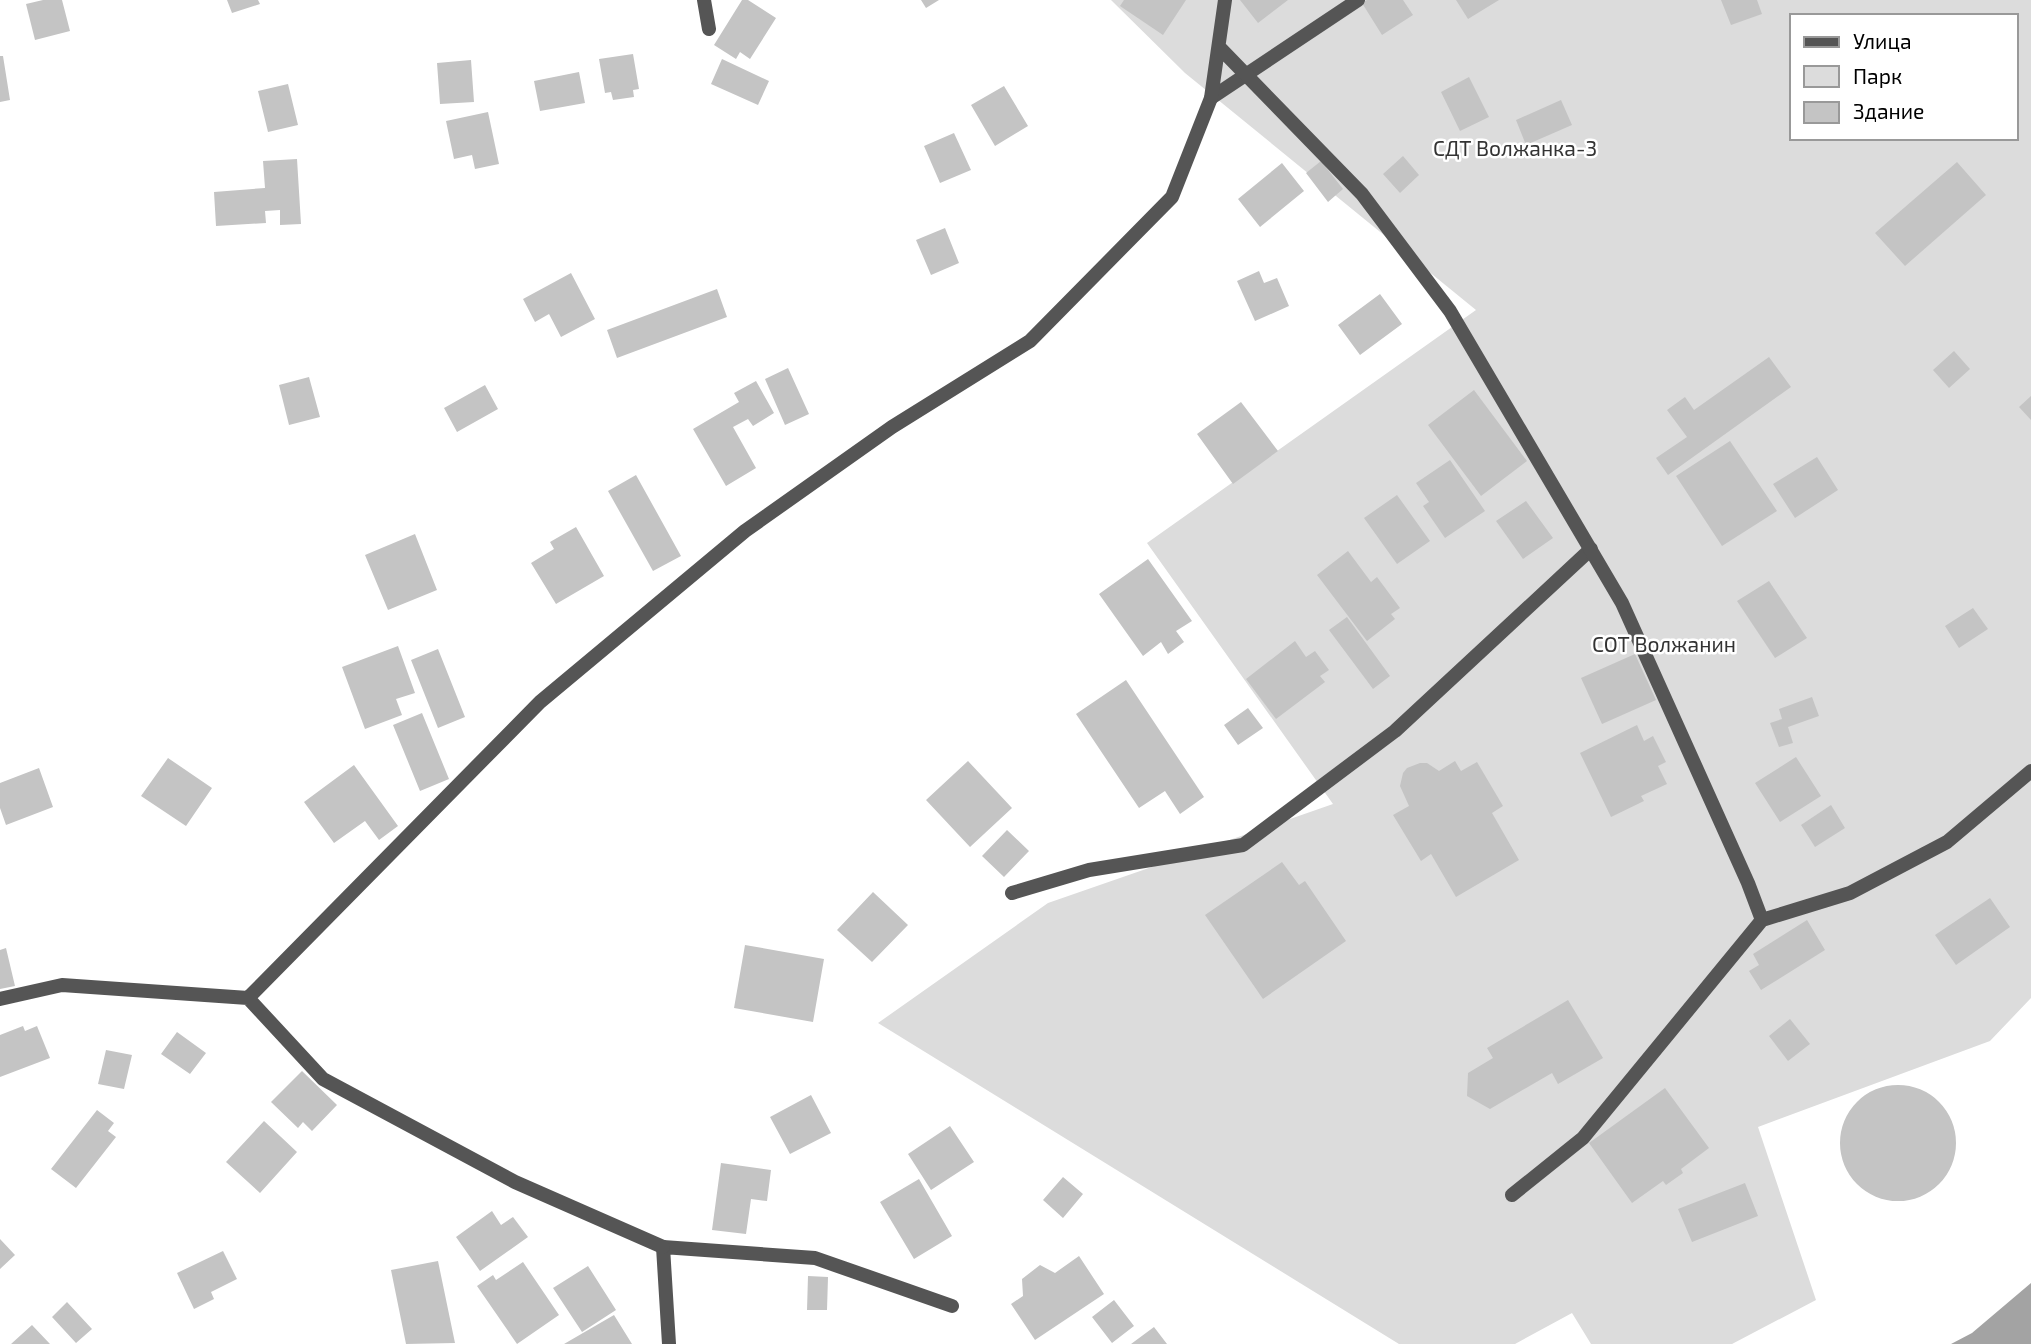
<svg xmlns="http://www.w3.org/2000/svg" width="2031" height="1344" font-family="'Exo 2',sans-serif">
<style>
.green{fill:#dcdcdc;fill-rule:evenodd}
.water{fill:#a3a3a3}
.building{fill:#c4c4c4}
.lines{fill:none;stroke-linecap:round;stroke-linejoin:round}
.service{stroke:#555;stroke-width:14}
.minor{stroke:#555;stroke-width:14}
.labels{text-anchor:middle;stroke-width:5;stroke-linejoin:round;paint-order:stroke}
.park-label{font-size:21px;fill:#333;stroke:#fff}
</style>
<rect width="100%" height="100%" fill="#fff"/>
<path class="green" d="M1111,0h920v998l-41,43 -232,86 58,173 -84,44h-141l-19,-31 -57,31h-116l-521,-321 170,-120 285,-99 -186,-261 329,-233 -291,-237zM1791,16h224v122h-224z"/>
<path class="water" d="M2031,1283v61h-80l21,-11z"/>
<path class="building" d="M43,0h19l8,31 -35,9 -9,-36z
M227,0h31l2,4 -28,9z
M742,0h6l28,18 -26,41 -10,-7 -4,7 -22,-14z
M921,0h18l-13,8z
M1124,0h62l-23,35 -43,-29z
M1240,0h48l-30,23z
M1367,0h36l10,15 -31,20 -20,-32z
M1456,0h43l-31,19z
M1721,0h36l5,14 -31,11z
M633,54l6,35 -6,1 1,7 -21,3 -2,-8 -6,1 -6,-34z
M0,56h3l7,44 -10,2z
M722,59l47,22 -11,24 -47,-21z
M471,60l3,42 -34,2 -3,-41z
M579,72l6,31 -45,8 -6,-30z
M1469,77l20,40 -29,14 -19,-39z
M288,84l10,41 -30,7 -10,-41z
M1004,86l24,40 -33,20 -24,-41z
M1561,100l11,25 -46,20 -10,-25z
M488,112l11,52 -24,5 -3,-14 -18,4 -8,-38z
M954,133l17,37 -31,13 -16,-37z
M1403,156l16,19 -19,18 -17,-19z
M297,159l4,65 -21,1v-15l-15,1 1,12 -50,3 -2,-34 51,-4 -2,-27z
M1321,161l22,28 -15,13 -22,-29z
M1957,162l29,33 -81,71 -30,-33z
M1282,163l22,28 -44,36 -22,-28z
M945,228l14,35 -28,12 -15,-35z
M1259,271l5,12 13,-5 12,28 -34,15 -18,-40z
M571,273l24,46 -34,18 -12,-23 -14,8 -12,-23z
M717,289l10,28 -110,41 -10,-28z
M1380,294l22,30 -42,31 -22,-30z
M1954,351l16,18 -21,19 -16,-18z
M1769,357l22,30 -123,88 -12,-17 31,-21 -20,-27 18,-13 9,13z
M788,368l21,46 -24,11 -20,-46z
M309,377l11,40 -31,8 -10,-40z
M756,381l18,32 -21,13 -5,-7 -15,8 23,41 -30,18 -33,-57 46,-27 -5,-9z
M485,385l13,24 -41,23 -13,-24z
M1474,390l53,71 -46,35 -53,-71z
M2031,396v24l-12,-13z
M1241,402l37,49 -45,33 -36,-50z
M1730,441l47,70 -55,35 -46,-70z
M1817,457l21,33 -43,28 -22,-34z
M1450,460l35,51 -40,27 -22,-32 6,-4 -13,-19z
M636,475l45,81 -28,15 -45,-80z
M1397,495l33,46 -33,23 -33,-46z
M1526,501l27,37 -30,21 -27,-38z
M576,527l28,49 -48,28 -25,-41 23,-14 -4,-7z
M415,534l22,56 -49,20 -23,-55z
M1348,551l23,31 6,-5 23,31 -9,6 4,5 -28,22 -50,-66z
M1148,559l44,62 -16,10 8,11 -16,12 -7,-12 -18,14 -44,-62z
M1769,581l38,57 -32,20 -38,-57z
M1973,608l15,21 -29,19 -14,-22z
M1347,617l43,59 -17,13 -44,-59z
M1295,641l11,16 9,-6 14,19 -9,6 5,6 -49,37 -30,-40z
M398,646l17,47 -19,6 6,16 -37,14 -23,-62z
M438,649l27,68 -27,11 -27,-68z
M1635,654l21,46 -54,24 -21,-46z
M1126,680l78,117 -24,17 -15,-23 -26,17 -63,-94z
M1812,697l7,19 -31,11 5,16 -14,4 -9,-24 12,-4 -3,-10z
M1248,708l15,20 -25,17 -14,-20z
M422,713l27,66 -29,12 -27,-66z
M1637,725l7,16 9,-5 13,26 -8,4 9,18 -26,12 3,5 -33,16 -31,-64z
M1796,757l25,39 -41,26 -25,-39z
M168,758l44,30 -26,38 -45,-30z
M968,761l44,47 -42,39 -44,-47z
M1455,761l6,10 16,-9 26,44 -11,7 27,47 -63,37 -25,-43 -10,7 -28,-46 16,-9 -9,-20 3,-13 4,-5 13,-5h7l12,8z
M354,765l44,61 -19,14 -14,-19 -31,22 -30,-41z
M39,768l14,39 -47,18 -6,-17v-25z
M1831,805l14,23 -30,19 -14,-22z
M1007,830l22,21 -25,26 -22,-21z
M1282,862l17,23 6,-4 41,60 -83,58 -58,-84z
M873,892l35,33 -36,37 -35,-32z
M1990,898l20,29 -54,38 -21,-30z
M1807,920l18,30 -64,40 -12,-19 10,-6 -6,-11z
M745,945l79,14 -11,63 -79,-14z
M6,948l9,38 -15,3v-39z
M1568,1000l35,58 -45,26 -6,-11 -62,36 -23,-13 1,-23 25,-15 -6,-10z
M1790,1019l20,25 -22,17 -19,-25z
M23,1026l2,5 12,-5 13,32 -50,19v-42z
M177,1032l29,21 -16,21 -29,-20z
M106,1050l26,5 -8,34 -26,-5z
M302,1071l35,34 -25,26 -9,-9 -5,6 -27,-26z
M1840 1143a58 58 0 1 1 116 0a58 58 0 1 1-116 0Z
M1665,1088l44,60 -28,21 2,4 -17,12 -3,-4 -31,22 -43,-60z
M811,1095l20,38 -41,21 -20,-37z
M97,1110l17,13 -6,8 8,6 -40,51 -25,-19z
M264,1121l33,31 -37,41 -34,-31z
M950,1126l24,36 -43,28 -23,-36z
M721,1163l50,7 -4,31 -16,-2 -5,35 -34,-4z
M1063,1177l20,17 -20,24 -20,-18z
M919,1179l33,57 -38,23 -34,-57z
M1745,1183l13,33 -66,26 -14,-33z
M492,1211l9,14 12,-8 15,20 -48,34 -24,-34z
M0,1239l15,16 -15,14z
M223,1251l14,28 -26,13 3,7 -20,10 -17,-36z
M1079,1256l25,38 -69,46 -24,-36 12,-8 -1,-17 18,-14 15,8z
M438,1261l17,82 -49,1 -15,-74z
M523,1262l36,53 -42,29 -40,-58 16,-11 3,5z
M588,1266l28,44 -34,22 -29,-44z
M808,1276l20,1 -1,33h-20z
M1114,1300l20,26 -22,17 -20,-26z
M67,1302l25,27 -16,14 -24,-26z
M614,1315l18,29h-68z
M32,1325l18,19h-39z
M1154,1327l13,17h-36z"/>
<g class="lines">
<path class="service" d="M1211,98l147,-98
M1012,893l77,-23 154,-25 152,-114 196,-182
M669,1344l-6,-97 152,11 137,48"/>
<path class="minor" d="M704,0l5,29
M1219,47l143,147 88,117 172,292 126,280 14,37 -179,218 -71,57
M1762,920l88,-27 97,-51 84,-71
M248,998l292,-296 205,-171 147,-104 138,-86 142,-144 39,-99 14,-98
M0,999l62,-14 186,13 75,81 192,103 148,65"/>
</g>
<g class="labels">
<g class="park-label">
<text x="1515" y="156">СДТ Волжанка-3</text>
<text x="1664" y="652">СОТ Волжанин</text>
</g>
</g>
<rect x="1790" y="14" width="228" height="126" fill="#ffffff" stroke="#999999" stroke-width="2"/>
<rect x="1804" y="37" width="35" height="10" fill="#555555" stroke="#999999" stroke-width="2"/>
<text x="1853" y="49" font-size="21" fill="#000000">Улица</text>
<rect x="1804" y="66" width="35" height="21" fill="#dcdcdc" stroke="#999999" stroke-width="2"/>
<text x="1853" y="84" font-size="21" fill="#000000">Парк</text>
<rect x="1804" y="102" width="35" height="21" fill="#c4c4c4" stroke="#999999" stroke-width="2"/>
<text x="1853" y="119" font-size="21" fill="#000000">Здание</text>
</svg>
